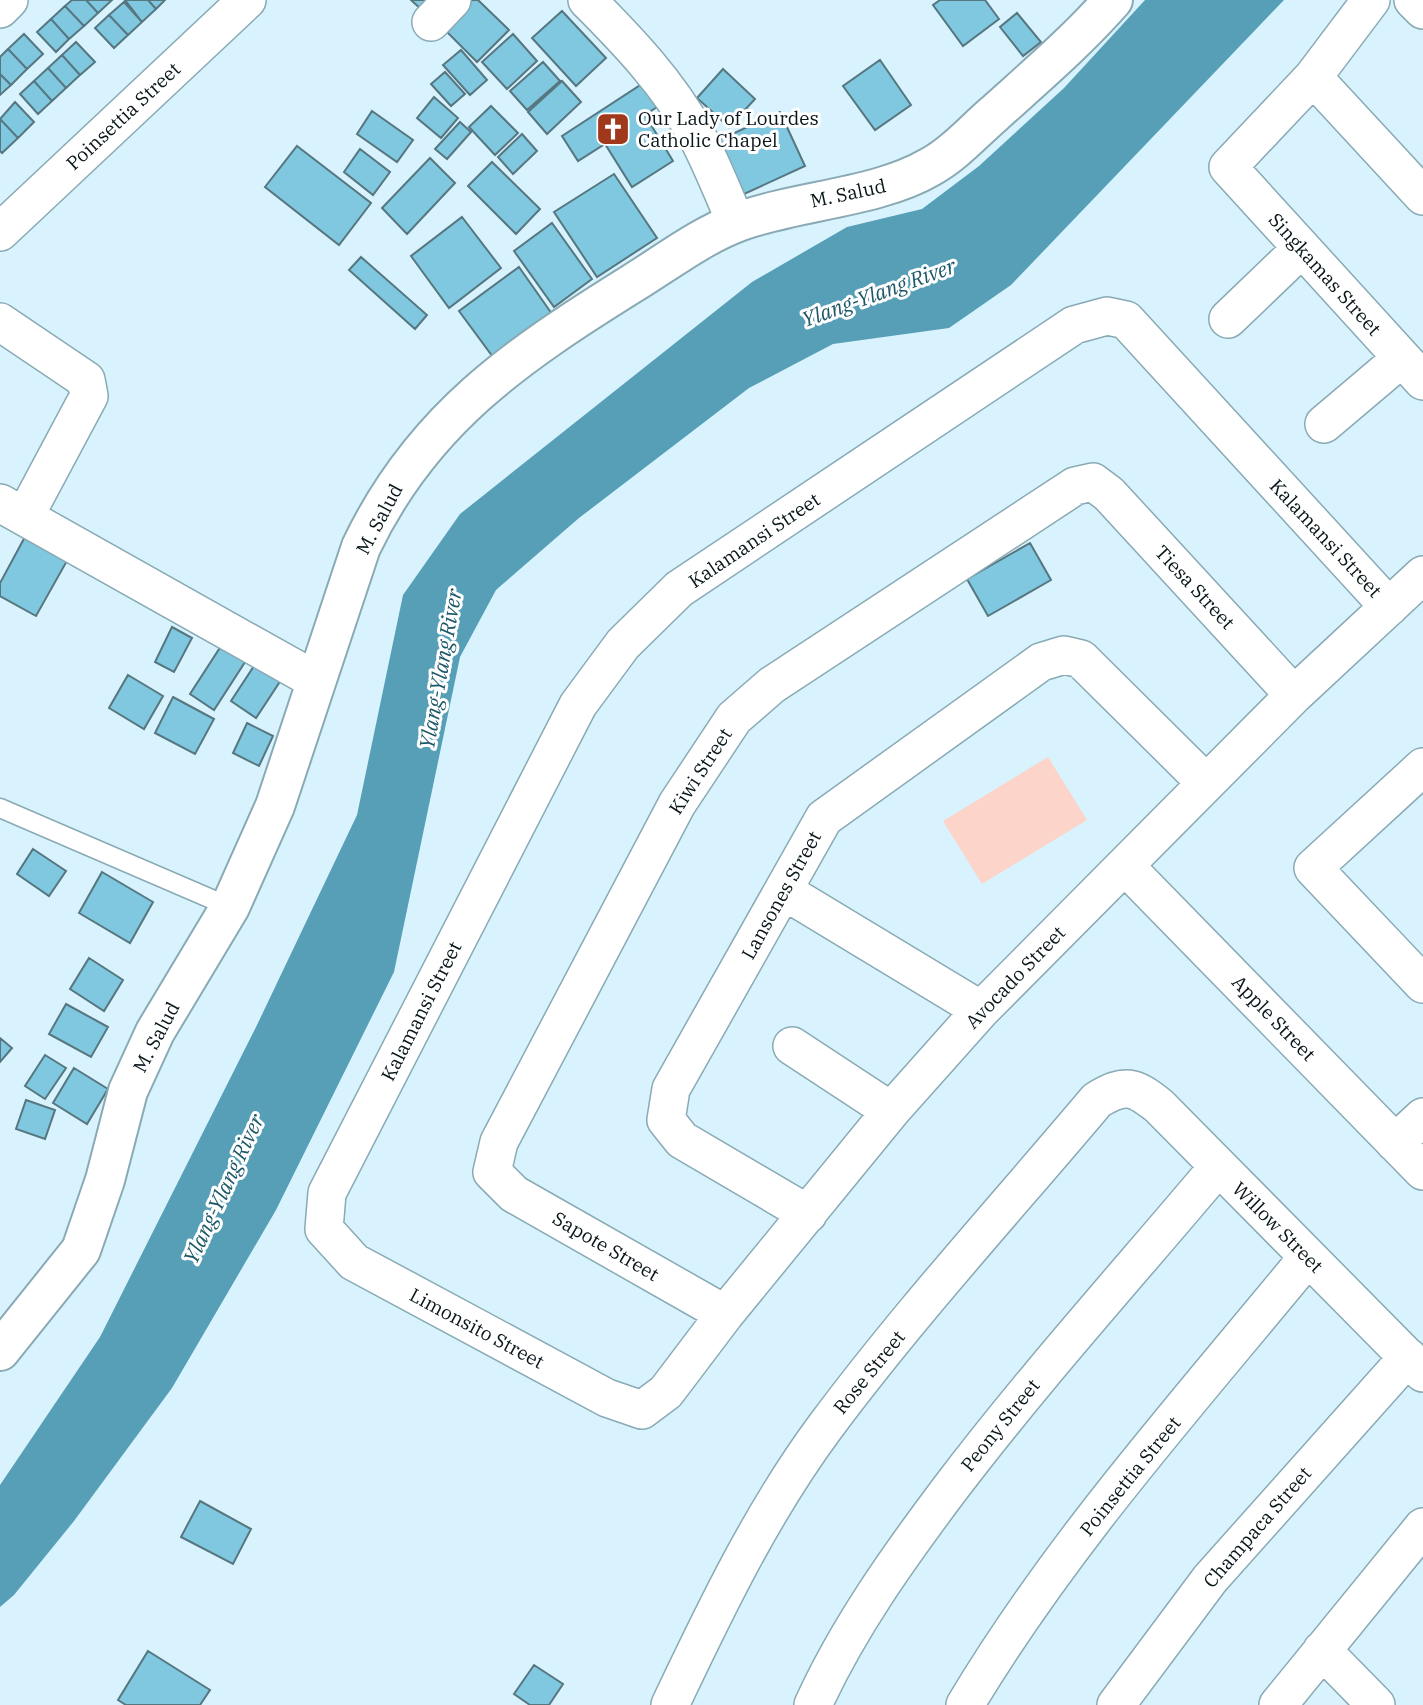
<svg xmlns="http://www.w3.org/2000/svg" width="1423" height="1705" font-family="'IBM Plex Serif',serif">
<style>
.green{fill:#fcd4c9}
.water{fill:#579fb7}
.building{fill:#7fc8e0;stroke:#567680;stroke-width:2}
.lines{fill:none;stroke-linecap:round;stroke-linejoin:round}
.lane-casing{stroke:#89aab5;stroke-width:21}
.street-casing{stroke:#89aab5;stroke-width:40}
.secondary-casing{stroke:#89aab5;stroke-width:42}
.lane{stroke:#fff;stroke-width:18}
.street{stroke:#fff;stroke-width:37}
.secondary{stroke:#fff;stroke-width:38}
.labels{text-anchor:middle;stroke-width:6;stroke-linejoin:round;paint-order:stroke}
.street-label{font-size:19px;fill:#081519;stroke:#fff}
.poi-label{font-size:19px;fill:#081519;stroke:#fff;text-anchor:start}
.water-label{font-size:21px;font-style:italic;fill:#1c5768;stroke:#fff}
</style>
<rect width="100%" height="100%" fill="#d8f3fd"/>
<path class="green" d="M1048,757l39,63 -105,64 -39,-63z"/>
<path class="water" d="M1145,0h139l-273,285 -62,43 -116,16 -84,44 -170,130 -83,72 -36,67 -66,315 -118,238 -104,178 -98,133 -60,74 -14,12v-122l100,-148 157,-312 100,-210 46,-220 57,-81 292,-232 95,-55 75,-18 57,-43 85,-78z"/>
<path class="building" d="M72,0h14l12,13 -14,13 -19,-20z
M86,0h26l-14,13z
M125,0h23l8,9 -14,13z
M148,0h17l-9,9z
M411,0h21l-9,11z
M472,0h6l31,30 -32,32 -33,-33z
M940,0h45l14,19 -36,27 -30,-41z
M124,2l18,20 -14,13 -19,-20z
M65,6l19,20 -15,13 -18,-20z
M562,11l44,47 -30,28 -44,-48z
M1017,13l24,29 -18,14 -23,-29z
M109,15l19,20 -14,13 -19,-20z
M51,19l18,20 -13,13 -19,-20z
M24,34l19,20 -16,15 -19,-20z
M513,34l24,27 -30,28 -25,-27z
M76,42l19,20 -15,13 -18,-20z
M8,49l19,20 -16,16 -11,-11v-17z
M461,50l26,30 -17,15 -27,-30z
M62,55l18,20 -14,13 -18,-20z
M880,60l31,45 -36,25 -32,-44z
M543,62l17,19 -33,29 -17,-19z
M48,68l18,20 -14,13 -18,-20z
M723,69l32,30 -26,28 -32,-29z
M445,72l20,22 -14,12 -20,-22z
M0,74l11,11 -11,10z
M34,81l18,20 -14,13 -18,-20z
M562,81l19,21 -34,32 -19,-22z
M642,84l15,23 -12,8 28,46 -41,26 -27,-43 -27,17 -16,-25z
M434,97l24,21 -17,20 -24,-20z
M15,102l19,20 -16,16 -18,-19z
M491,106l27,27 -23,22 -26,-28z
M372,111l41,29 -16,22 -40,-28z
M780,112l25,54 -74,34 -25,-54z
M0,119l18,19 -16,15 -2,-2z
M460,122l11,10 -24,27 -12,-10z
M522,134l15,17 -24,23 -15,-17z
M297,146l74,57 -32,42 -74,-58z
M360,149l30,23 -17,23 -29,-23z
M430,158l25,25 -48,51 -25,-26z
M492,162l48,47 -24,25 -48,-48z
M614,174l43,64 -60,39 -43,-65z
M462,217l39,51 -52,40 -38,-52z
M552,223l40,56 -38,28 -40,-56z
M361,257l66,58 -12,14 -66,-59z
M519,267l33,47 -59,43 -34,-46z
M26,535l42,24 -32,57 -36,-20v-13z
M1030,543l21,37 -63,36 -21,-37z
M172,627l20,11 -18,34 -19,-10z
M223,643l24,16 -33,51 -24,-16z
M256,663l25,17 -25,38 -25,-17z
M128,675l35,21 -19,33 -35,-21z
M173,697l41,22 -19,35 -40,-21z
M247,723l26,13 -14,30 -26,-13z
M33,849l33,22 -17,25 -32,-22z
M102,872l51,30 -23,41 -51,-30z
M89,958l34,22 -19,31 -34,-22z
M66,1004l42,23 -17,30 -42,-23z
M0,1038l12,10 -12,14z
M45,1055l21,13 -21,31 -20,-13z
M74,1068l34,21 -21,35 -34,-21z
M26,1100l29,10 -10,29 -29,-10z
M200,1501l51,28 -18,35 -52,-27z
M148,1651l62,39 -10,15h-74l-8,-5z
M534,1665l29,19 -14,21h-19l-16,-11z"/>
<g class="lines">
<g class="lane-casing">
<path id="lane" d="M0,808l230,99"/>
</g>
<g class="street-casing">
<path id="street" d="M587,0c41,41 81,83 109,134 15,28 27,59 40,89
M1371,0l-58,77 -85,90 195,214
M1413,0l10,10
M0,9l9,-9
M431,22l21,-22
M1313,77l110,119
M0,232l247,-232
M1228,319l74,-71
M0,322l86,58 3,16 -64,120
M1324,424l78,-66
M0,503l315,177
M1389,607l-263,-287 -19,-4 -33,9 -395,264 -56,55 -45,61 -251,488 -3,36 30,33 253,136 35,12 24,-18 59,-78 166,-203 90,-101 313,-315 129,-120
M1423,767l-110,101 110,116
M1125,866l298,305
M784,891l197,119
M792,1046l99,65
M1395,1143l28,-26
M808,1214l-126,-74 -16,-20 5,-31 153,-271 217,-156 23,-7 17,4 125,124
M725,1314l-211,-120 -22,-22 7,-30 178,-338 57,-86 38,-33 303,-199 18,-4 16,12 185,201
M1322,1650l54,55
M670,1705c45,-95 92,-193 155,-278 84,-113 181,-219 272,-327 28,-17 37,-14 62,6l264,267
M813,1705c35,-77 85,-147 136,-215 85,-112 179,-216 269,-323
M965,1705c97,-162 224,-303 343,-448
M1116,1705l94,-126 198,-222
M1278,1705l145,-178"/>
</g>
<g class="secondary-casing">
<path id="secondary" d="M0,1351l81,-101 24,-70 23,-89 27,-59 75,-125 45,-101 86,-259c61,-128 155,-191 272,-264 34,-21 68,-47 105,-61 60,-22 139,-24 192,-55 24,-13 44,-36 65,-54 41,-37 82,-72 118,-113"/>
</g>
<use href="#lane" class="lane"/>
<use href="#street" class="street"/>
<use href="#secondary" class="secondary"/>
</g>
<defs>
<g id="church-square" transform="scale(1.75)"><rect x="-9" y="-9" width="18" height="18" rx="4" fill="#a0381c" stroke="#fff"/><path d="M-1.2-6h2.4v3.5h3.3v2.4h-3.3V6h-2.4V-.1h-3.3v-2.4h3.3Z" fill="#fff"/></g>
</defs>
<g fill-rule="evenodd">
<use href="#church-square" x="613" y="129"/>
</g>
<g class="labels">
<g class="street-label">
<text transform="translate(123 116) rotate(-43)" y="7">Poinsettia Street</text>
<text transform="translate(848 193) rotate(-12)" y="7">M. Salud</text>
<text transform="translate(1325 274) rotate(48)" y="7">Singkamas Street</text>
<text transform="translate(379 519) rotate(-62)" y="7">M. Salud</text>
<text transform="translate(1326 538) rotate(47)" y="7">Kalamansi Street</text>
<text transform="translate(754 540) rotate(-34)" y="7">Kalamansi Street</text>
<text transform="translate(1195 587) rotate(47)" y="7">Tiesa Street</text>
<text transform="translate(700 771) rotate(-57)" y="7">Kiwi Street</text>
<text transform="translate(781 895) rotate(-61)" y="7">Lansones Street</text>
<text transform="translate(1015 977) rotate(-46)" y="7">Avocado Street</text>
<text transform="translate(421 1011) rotate(-63)" y="7">Kalamansi Street</text>
<text transform="translate(1274 1018) rotate(46)" y="7">Apple Street</text>
<text transform="translate(156 1037) rotate(-62)" y="7">M. Salud</text>
<text transform="translate(1278 1227) rotate(45)" y="7">Willow Street</text>
<text transform="translate(606 1246) rotate(30)" y="7">Sapote Street</text>
<text transform="translate(477 1328) rotate(28)" y="7">Limonsito Street</text>
<text transform="translate(869 1372) rotate(-51)" y="7">Rose Street</text>
<text transform="translate(1000 1425) rotate(-51)" y="7">Peony Street</text>
<text transform="translate(1130 1476) rotate(-51)" y="7">Poinsettia Street</text>
<text transform="translate(1257 1527) rotate(-49)" y="7">Champaca Street</text>
</g>
<g class="poi-label">
<text x="638" y="125">Our Lady of Lourdes<tspan x="638" dy="22">Catholic Chapel</tspan></text>
</g>
<g class="water-label">
<text transform="translate(879 293) rotate(-20)" y="7">Ylang-Ylang River</text>
<text transform="translate(441 669) rotate(-80)" y="7">Ylang-Ylang River</text>
<text transform="translate(224 1189) rotate(-65)" y="7">Ylang-Ylang River</text>
</g>
</g>
</svg>
